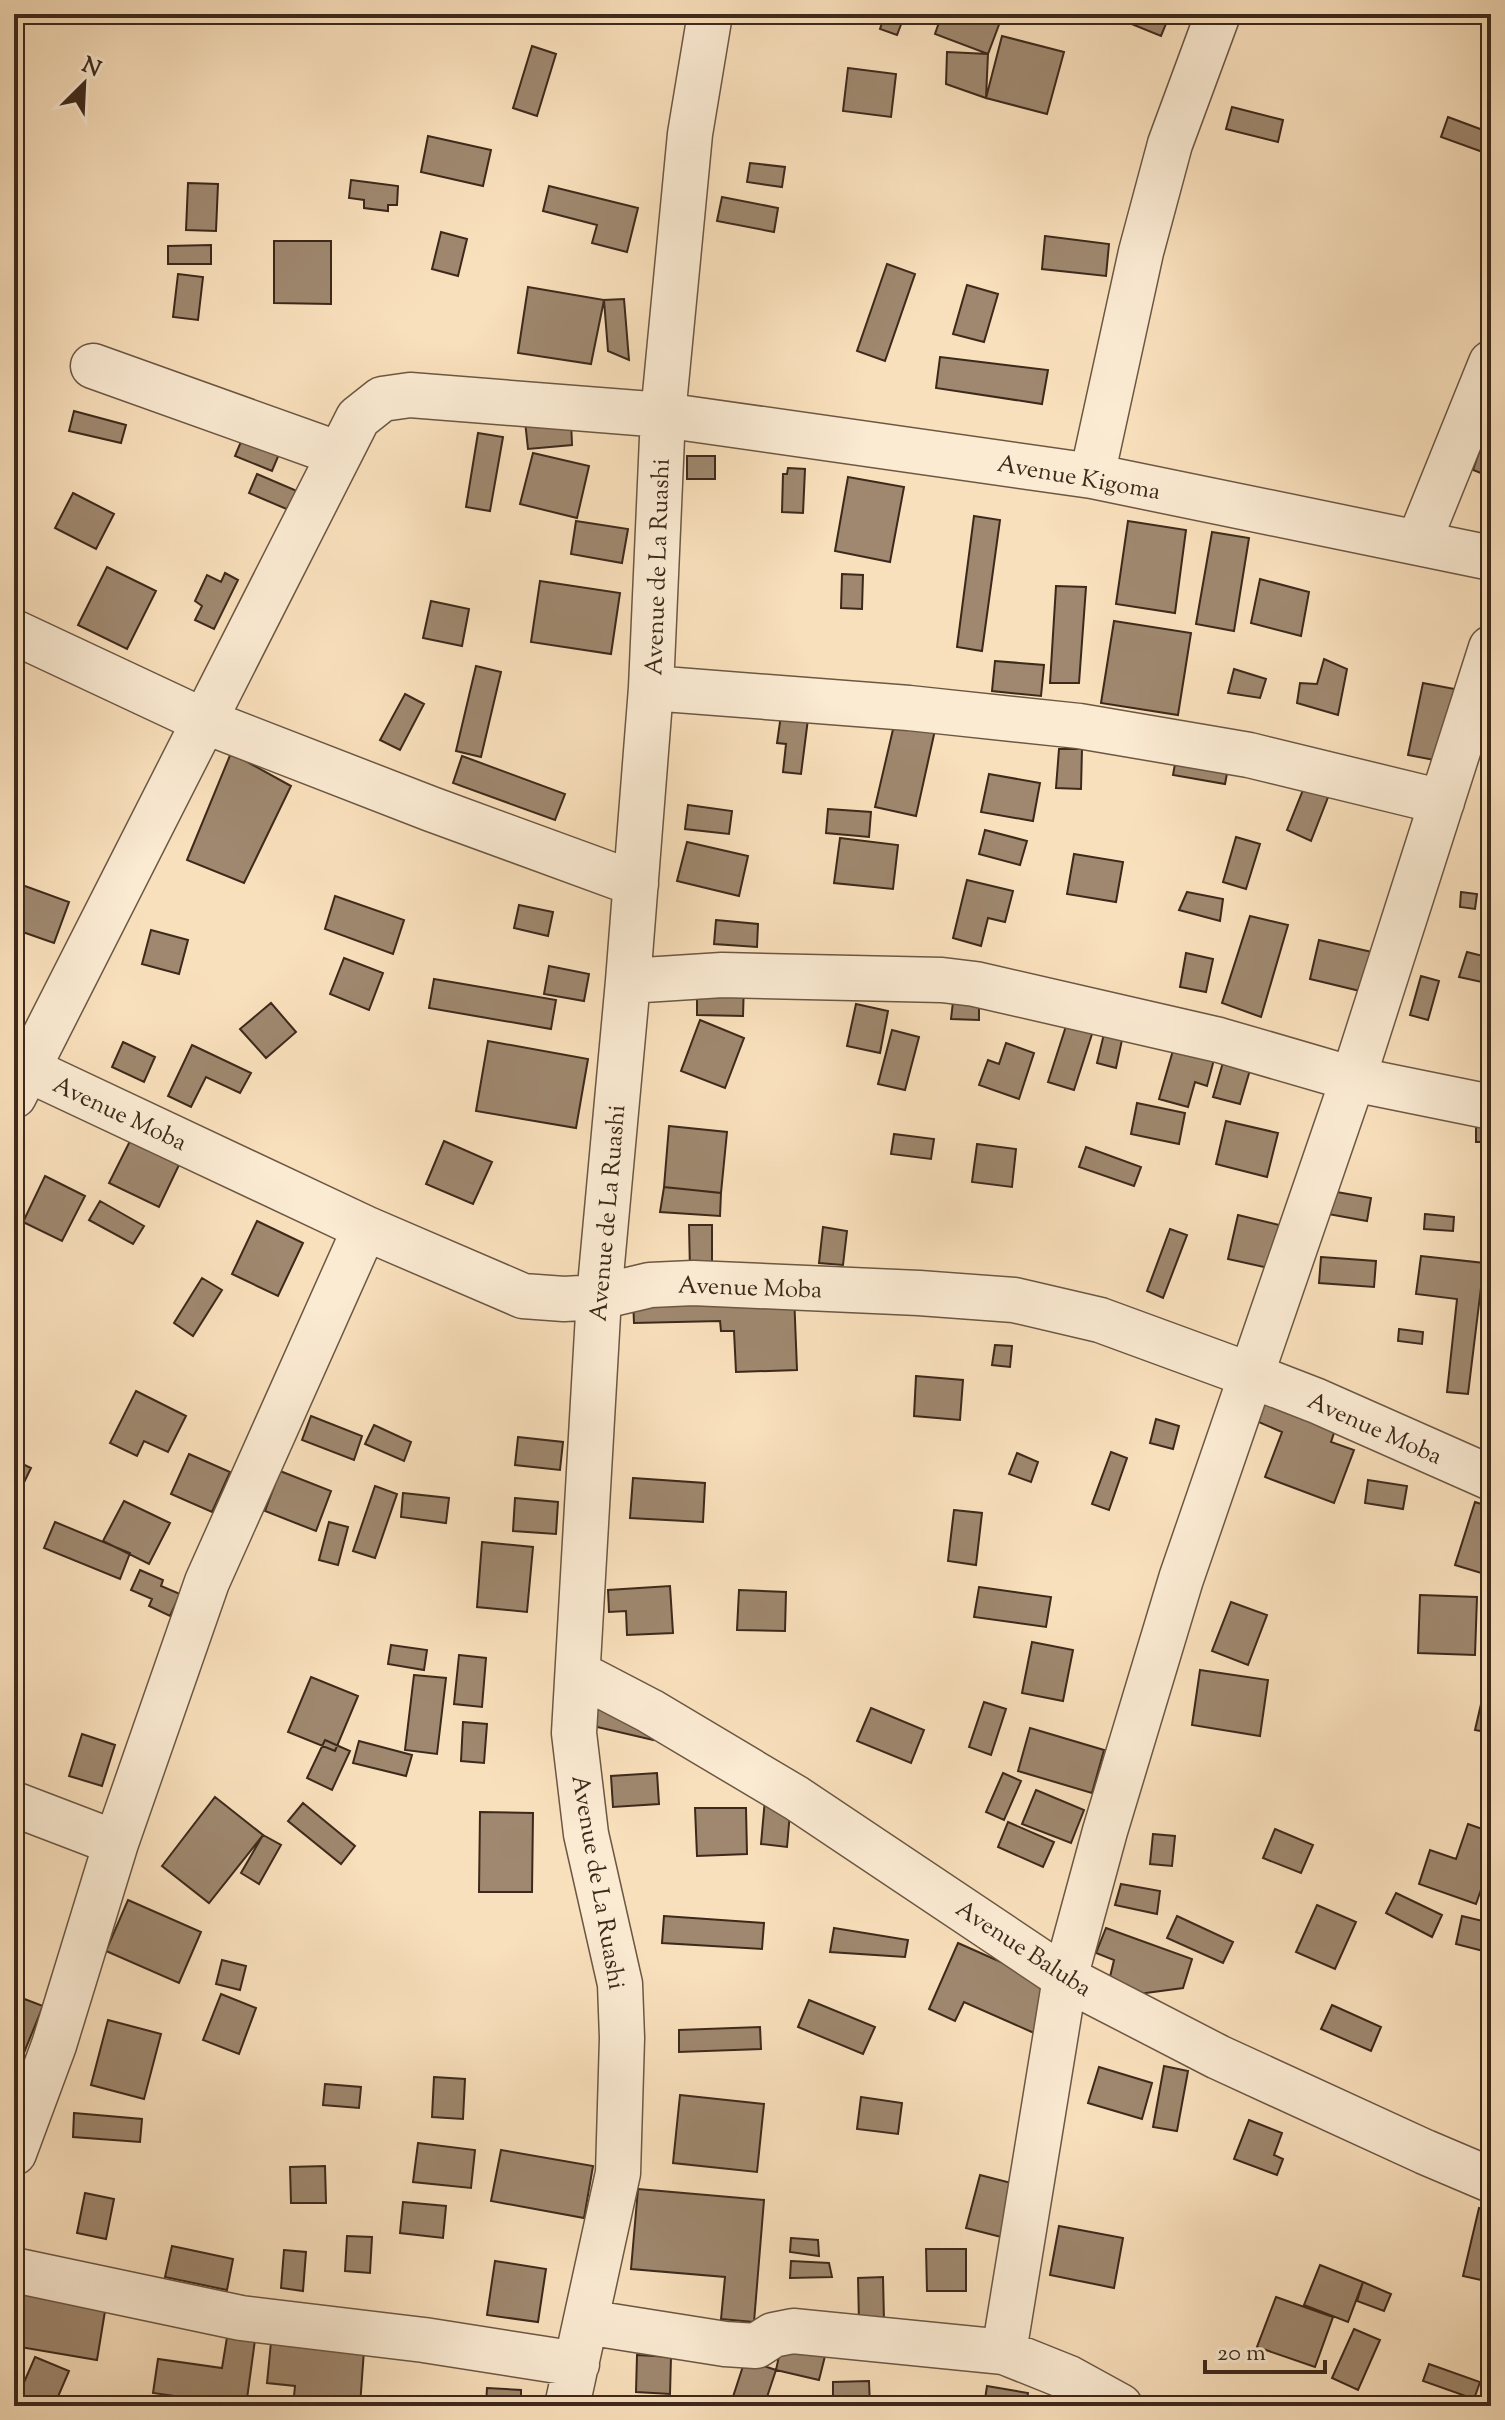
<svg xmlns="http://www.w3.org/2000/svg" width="1505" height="2420" font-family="'Sorts Mill Goudy',serif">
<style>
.building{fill:#9f886f;stroke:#3d291b;stroke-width:2}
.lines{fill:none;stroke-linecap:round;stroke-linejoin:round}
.street-casing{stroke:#6c5743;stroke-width:47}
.street{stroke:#fbebd3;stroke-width:44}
.labels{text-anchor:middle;stroke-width:6;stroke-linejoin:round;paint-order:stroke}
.street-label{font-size:24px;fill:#3d291b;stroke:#fbebd3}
</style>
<rect width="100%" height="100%" fill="#f9e0bc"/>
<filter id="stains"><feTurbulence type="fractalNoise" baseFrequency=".0025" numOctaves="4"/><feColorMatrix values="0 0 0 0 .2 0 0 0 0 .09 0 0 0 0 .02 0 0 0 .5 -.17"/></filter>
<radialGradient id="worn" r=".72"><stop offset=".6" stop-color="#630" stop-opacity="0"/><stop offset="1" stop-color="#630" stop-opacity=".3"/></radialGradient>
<path class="building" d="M885,14h20l-8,21 -17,-6z
M942,14h61l-15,40 -53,-20z
M1107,14h63l-9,22z
M1002,36l62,16 -17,62 -61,-16z
M532,46l24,8 -19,62 -24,-8z
M947,52l41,2 -2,44 -40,-14z
M848,68l48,6 -5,43 -48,-6z
M1232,107l51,13 -5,22 -52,-13z
M1448,117l43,16v22l-50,-18z
M428,136l63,14 -8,36 -62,-14z
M750,163l35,4 -3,20 -35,-5z
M351,180l47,6 -1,19h-9v6l-24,-3v-8l-15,-2z
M188,183l30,1 -2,47 -30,-1z
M549,186l89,22 -11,44 -35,-9 5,-18 -54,-14z
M722,197l56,11 -4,24 -57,-11z
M441,232l26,7 -9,37 -26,-7z
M1045,236l64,8 -3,32 -64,-7z
M274,241h57v63l-57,-1z
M211,245v19h-43v-18z
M887,264l28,10 -30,87 -28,-10z
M178,274l25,3 -5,43 -25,-3z
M967,285l31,9 -14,48 -31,-8z
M528,287l76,13 -13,64 -73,-11z
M624,299l5,61 -21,-9 -4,-51z
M940,357l108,13 -6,34 -106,-16z
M74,411l52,14 -5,18 -52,-12z
M571,420l1,25 -44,4 -3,-28z
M1490,420l1,1v56l-18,-7z
M245,432l37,15 -10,24 -37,-15z
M478,433l25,4 -13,74 -24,-4z
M533,453l56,13 -12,52 -57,-14z
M687,456h28v23h-28z
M788,468l17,1 -2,44 -21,-1 1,-38h4z
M257,474l47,20 -8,19 -47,-20z
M848,477l56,10 -14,75 -55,-11z
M73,493l41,21 -18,35 -41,-21z
M974,516l26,4 -18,131 -25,-4z
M576,521l52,8 -6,34 -51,-9z
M1128,521l58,9 -11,83 -59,-9z
M1212,532l37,6 -15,93 -38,-7z
M107,567l49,24 -29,58 -49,-24z
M225,573l13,7 -24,49 -19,-9 7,-14 -7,-5 12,-26 14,7z
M842,574l21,1 -1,34 -21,-1z
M1260,579l49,13 -8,44 -50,-13z
M540,581l80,12 -9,61 -80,-12z
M1056,586l30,1 -7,96h-29z
M431,601l38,8 -7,37 -39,-8z
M1114,621l77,12 -13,82 -77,-12z
M1324,659l23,10 -9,46 -41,-12 3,-20 17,1z
M995,661l49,4 -3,31 -49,-5z
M476,666l25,6 -20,85 -25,-6z
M1234,669l32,10 -6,19 -32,-5z
M1423,683l42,8 -15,72 -42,-8z
M405,694l19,10 -24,46 -20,-10z
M897,712l40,9 -21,95 -41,-9z
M781,715l27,4 -7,55 -18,-2 3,-28 -9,-1z
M1059,749h23l-1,40 -25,-1z
M231,753l60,33 -47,97 -57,-23z
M1177,753l52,10 -4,21 -52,-9z
M462,756l103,38 -10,26 -102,-37z
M989,774l51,9 -7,38 -52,-9z
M1307,780l25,7 -21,54 -24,-11z
M688,805l44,6 -3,23 -44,-5z
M828,809l43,3 -2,25 -43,-4z
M985,830l42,11 -7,24 -41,-11z
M1236,837l24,7 -14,45 -23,-7z
M840,838l58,7 -5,44 -59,-6z
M687,842l61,14 -9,40 -62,-15z
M1074,854l49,8 -7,40 -49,-8z
M967,880l46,11 -8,31 -17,-4 -7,28 -28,-8z
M14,882l55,20 -15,41 -40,-14z
M1187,892l36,7 -3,22 -41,-11z
M1461,892l16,2 -2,15 -15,-2z
M335,896l69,24 -11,34 -68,-25z
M519,905l34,7 -5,24 -34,-8z
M1250,916l38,9 -27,92 -39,-14z
M716,920l42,4 -1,23 -43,-3z
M151,930l37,10 -9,34 -37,-10z
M1319,940l53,12 -12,39 -50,-12z
M1467,952l24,6v26l-32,-7z
M1186,953l27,6 -7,33 -26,-5z
M344,958l39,15 -14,37 -39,-16z
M549,966l40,8 -5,27 -40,-7z
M1421,976l18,5 -11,39 -18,-5z
M434,979l122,21 -5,29 -122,-21z
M14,980l8,2 -8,27z
M697,981l47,1 -1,34 -46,-1z
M954,993l25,1v26l-28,-1z
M271,1003l25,29 -30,26 -26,-29z
M856,1004l32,7 -8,42 -33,-7z
M1108,1017l18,4 -10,47 -19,-5z
M700,1020l44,18 -19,50 -44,-17z
M1067,1023l26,8 -19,59 -26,-8z
M892,1030l27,7 -14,53 -27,-6z
M1176,1040l40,12 -9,34 -12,-4 -7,25 -29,-8z
M488,1041l100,18 -12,69 -100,-17z
M123,1042l32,15 -11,25 -32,-15z
M1006,1043l28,10 -15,46 -40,-14 9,-25 11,4z
M192,1045l59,28 -11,20 -34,-16 -15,30 -23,-11z
M1228,1045l27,8 -15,51 -27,-7z
M1137,1103l48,10 -6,31 -48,-10z
M1226,1121l52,12 -11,44 -51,-13z
M1476,1123h15v19h-15z
M669,1126l58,6 -6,61 -57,-6z
M894,1134l40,5 -3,20 -40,-5z
M130,1141l49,24 -20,42 -50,-24z
M444,1141l48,21 -19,42 -47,-20z
M977,1144l39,5 -4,38 -40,-5z
M1086,1147l55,20 -7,19 -55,-19z
M45,1176l40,20 -23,45 -39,-19z
M664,1187l57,6 -1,23 -60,-4z
M1331,1191l40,7 -4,23 -39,-7z
M100,1201l44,25 -11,18 -44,-24z
M1425,1214l29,3 -1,14 -29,-2z
M1238,1215l45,11 -10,43 -45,-10z
M257,1221l46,22 -25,53 -46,-22z
M689,1225h23v44l-22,1z
M823,1227l24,4 -4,34 -24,-2z
M1170,1229l17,6 -24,63 -16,-7z
M1421,1256l63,7 -16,131 -21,-2 10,-93 -41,-5z
M1321,1257l55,4 -2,26 -55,-4z
M202,1278l20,12 -29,46 -19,-13z
M794,1294l3,76 -61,2 -2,-41h-13l-1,-10 -86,2 -1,-24z
M1399,1329l24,3 -1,12 -24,-3z
M995,1345l17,1 -2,21 -18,-2z
M916,1376l47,4 -3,40 -46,-4z
M1265,1390l74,28 -8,24 23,8 -20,53 -69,-26 17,-45 -28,-12z
M136,1391l50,25 -18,36 -24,-11 -7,15 -27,-13z
M311,1416l51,20 -8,24 -52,-20z
M1156,1419l23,7 -6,23 -23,-6z
M374,1425l37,17 -7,19 -39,-17z
M518,1437l45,5 -3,28 -45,-5z
M1111,1452l16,6 -18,52 -17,-6z
M1017,1453l21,9 -7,20 -22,-8z
M189,1454l41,18 -18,40 -41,-18z
M14,1460l17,8 -17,35z
M280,1471l51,20 -15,40 -51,-20z
M633,1478l72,5 -2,39 -73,-4z
M1368,1480l39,6 -4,23 -38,-6z
M375,1486l22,8 -22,64 -22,-7z
M403,1493l46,5 -3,25 -45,-6z
M515,1498l43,4 -2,32 -43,-3z
M124,1501l46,22 -21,41 -46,-23z
M1475,1502l16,5v69l-36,-11z
M954,1510l28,3 -6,52 -28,-4z
M55,1522l75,31 -10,26 -76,-31z
M329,1522l19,5 -10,38 -19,-5z
M482,1542l51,5 -6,65 -50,-5z
M140,1570l23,10 -2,6 19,8 -10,22 -21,-10 3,-7 -21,-9z
M670,1586l3,47 -46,2 -1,-24 -17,1 -1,-22z
M979,1587l72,10 -5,30 -72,-10z
M739,1590l47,2 -1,39 -48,-1z
M1420,1595l57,2 -2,58 -57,-2z
M1231,1602l36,13 -19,50 -36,-14z
M1032,1642l41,8 -10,51 -41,-8z
M391,1645l36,5 -3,20 -36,-6z
M459,1655l27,3 -4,49 -28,-3z
M1200,1670l68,10 -8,56 -68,-11z
M414,1675l32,3 -9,76 -32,-4z
M311,1677l47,19 -23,55 -47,-19z
M1485,1687l6,1v45l-16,-3z
M599,1699l50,12 4,29 -60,-14z
M984,1702l22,7 -15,46 -22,-8z
M871,1708l53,22 -13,33 -54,-22z
M463,1722l24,2 -3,39 -23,-2z
M1030,1728l74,22 -12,43 -74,-22z
M82,1734l33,11 -13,41 -33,-10z
M325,1740l25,11 -18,39 -25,-12z
M359,1741l53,14 -6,21 -53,-13z
M657,1773l2,31 -46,3 -2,-31z
M1003,1773l18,8 -17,39 -18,-8z
M1036,1790l48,20 -13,33 -49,-19z
M215,1797l48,38 -54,68 -47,-37z
M765,1799l26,2 -4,46 -26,-3z
M303,1803l52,43 -14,18 -53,-43z
M695,1808h51l1,46 -50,2z
M480,1812l53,1 -1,79h-53z
M1008,1822l46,20 -11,25 -45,-20z
M1468,1824l23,8v29l-15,43 -57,-20 11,-34 26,9z
M1275,1829l38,16 -12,28 -38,-15z
M1153,1834l22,2 -3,30 -22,-2z
M263,1835l18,10 -22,39 -18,-11z
M1121,1884l39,7 -3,23 -42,-9z
M1396,1893l46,22 -10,22 -46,-24z
M128,1900l73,32 -22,51 -73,-32z
M1317,1905l39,17 -21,47 -39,-17z
M664,1916l100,7 -2,26 -100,-6z
M1177,1916l56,26 -10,21 -56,-25z
M1462,1916l29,7v30l-35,-9z
M834,1928l74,12 -3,17 -75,-5z
M1106,1928l86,31 -9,29 -52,7 -22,-14 5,-21 -18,-7z
M958,1943l97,43 -21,47 -70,-31 -9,19 -26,-12z
M222,1960l24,6 -6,24 -24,-6z
M221,1994l35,14 -17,46 -36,-14z
M14,1995l29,11 -24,59 -5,-2z
M809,2000l66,27 -12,27 -65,-27z
M1332,2005l49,22 -10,24 -50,-22z
M108,2020l53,14 -17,65 -53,-14z
M760,2027l1,22 -82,3v-22z
M1164,2066l24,5 -11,60 -24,-4z
M1099,2067l53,16 -10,36 -54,-16z
M434,2077l31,2 -2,40 -31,-2z
M325,2084l36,3 -2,21 -36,-3z
M680,2095l84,9 -7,68 -84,-9z
M861,2097l41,6 -4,31 -41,-5z
M74,2113l68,6 -2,23 -67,-5z
M1249,2120l33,13 -8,22 9,4 -6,16 -43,-16z
M418,2143l57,7 -4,38 -58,-6z
M501,2150l92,16 -9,52 -93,-17z
M325,2166l1,37h-35l-1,-36z
M980,2175l43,11 -14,53 -43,-11z
M638,2189l126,11 -10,122 -33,-3 4,-42 -94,-8z
M85,2193l29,6 -8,40 -29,-6z
M403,2202l43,4 -3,32 -43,-5z
M1479,2208l12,3 -1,71 -27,-6z
M1059,2226l64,12 -9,50 -64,-13z
M347,2236l25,1 -2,36 -25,-2z
M791,2238l27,2 1,16 -29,-4z
M172,2246l61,13 -6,31 -62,-13z
M926,2249h40v42h-39z
M284,2250l22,2 -3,39 -22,-3z
M495,2261l51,8 -8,53 -51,-7z
M791,2261l38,2 3,14 -42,1z
M1320,2265l43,17 -15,40 -44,-17z
M883,2277l1,44 -25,1 -1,-44z
M1363,2282l28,12 -7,17 -27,-10z
M22,2290l84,15 -9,55 -83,-14z
M1276,2297l57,20 -18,50 -58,-20z
M1354,2329l26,11 -22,50 -26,-12z
M227,2337l28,3 -9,66 -93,-13 5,-34 64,9z
M783,2338l44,10 -8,32 -43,-10z
M271,2342l93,8 -4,56h-67l2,-20 -28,-3z
M637,2355l34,2 -1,37 -34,-2z
M35,2357l34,14 -15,35h-32l-7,-3z
M745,2360l31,10 -12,36h-34z
M1429,2364l51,18 -6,17 -51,-18z
M869,2381l1,25h-37v-24z
M987,2386l41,7 -2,13h-42z
M487,2388l34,2v16h-35z"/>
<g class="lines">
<g class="street-casing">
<path id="street" d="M93,366l246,88
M1092,476l49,-224 29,-108 48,-130
M1419,541l72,-178
M14,632l190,89 227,88 205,75
M651,688l258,20 170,18 170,29 193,47
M628,981l94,-6 220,5 33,4 244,56 134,39 138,28
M27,1069l338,159 158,68 41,3 35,-2 51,-12 43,-2 226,10 95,7 86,20 150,55 67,26 174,77
M14,1096l344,-678 24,-19 28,-4 253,20 429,61 399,82
M579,1674l71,37 146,87 269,180 153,79 207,95 66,28
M14,1804l102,39
M14,2153l40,-108 62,-202 91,-261 158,-354
M14,2270l227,48 183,22 153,24
M586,2322l139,22 31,2 17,-11 20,-4 211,21 65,26 51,28
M1004,2352l61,-374 40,-147 76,-252 172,-500 138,-431
M567,2406l51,-233 4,-135 -2,-54 -34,-150 -12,-101 25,-436 29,-316 23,-293 12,-273 27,-281 20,-120"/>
</g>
<use href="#street" class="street"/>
</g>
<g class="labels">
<g class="street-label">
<text transform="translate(1079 477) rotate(10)" y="8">Avenue Kigoma</text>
<text transform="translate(657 567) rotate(-88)" y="8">Avenue de La Ruashi</text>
<text transform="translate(120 1113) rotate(25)" y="8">Avenue Moba</text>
<text transform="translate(607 1213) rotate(-85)" y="8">Avenue de La Ruashi</text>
<text transform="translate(750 1287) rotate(2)" y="8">Avenue Moba</text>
<text transform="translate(1375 1428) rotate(24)" y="8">Avenue Moba</text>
<text transform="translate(599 1882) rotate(80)" y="8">Avenue de La Ruashi</text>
<text transform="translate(1024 1948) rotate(33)" y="8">Avenue Baluba</text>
</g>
</g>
<rect width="1505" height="2420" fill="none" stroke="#f9e0bc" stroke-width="48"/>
<rect x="16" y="16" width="1473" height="2388" fill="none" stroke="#3d291b" stroke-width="4"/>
<rect x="24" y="24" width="1457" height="2372" fill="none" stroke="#3d291b" stroke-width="2"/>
<g transform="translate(84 84) rotate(24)" stroke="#fbebd3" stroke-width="6" paint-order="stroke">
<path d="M0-6L14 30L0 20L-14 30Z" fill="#3d291b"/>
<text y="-12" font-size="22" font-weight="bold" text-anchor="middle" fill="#3d291b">N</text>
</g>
<path d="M1205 2360v12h120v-12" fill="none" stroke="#3d291b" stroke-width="4"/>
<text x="1217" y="2360" font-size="24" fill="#3d291b" stroke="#fbebd3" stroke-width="6" paint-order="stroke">20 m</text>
<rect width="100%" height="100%" filter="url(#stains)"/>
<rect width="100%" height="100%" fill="url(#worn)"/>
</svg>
